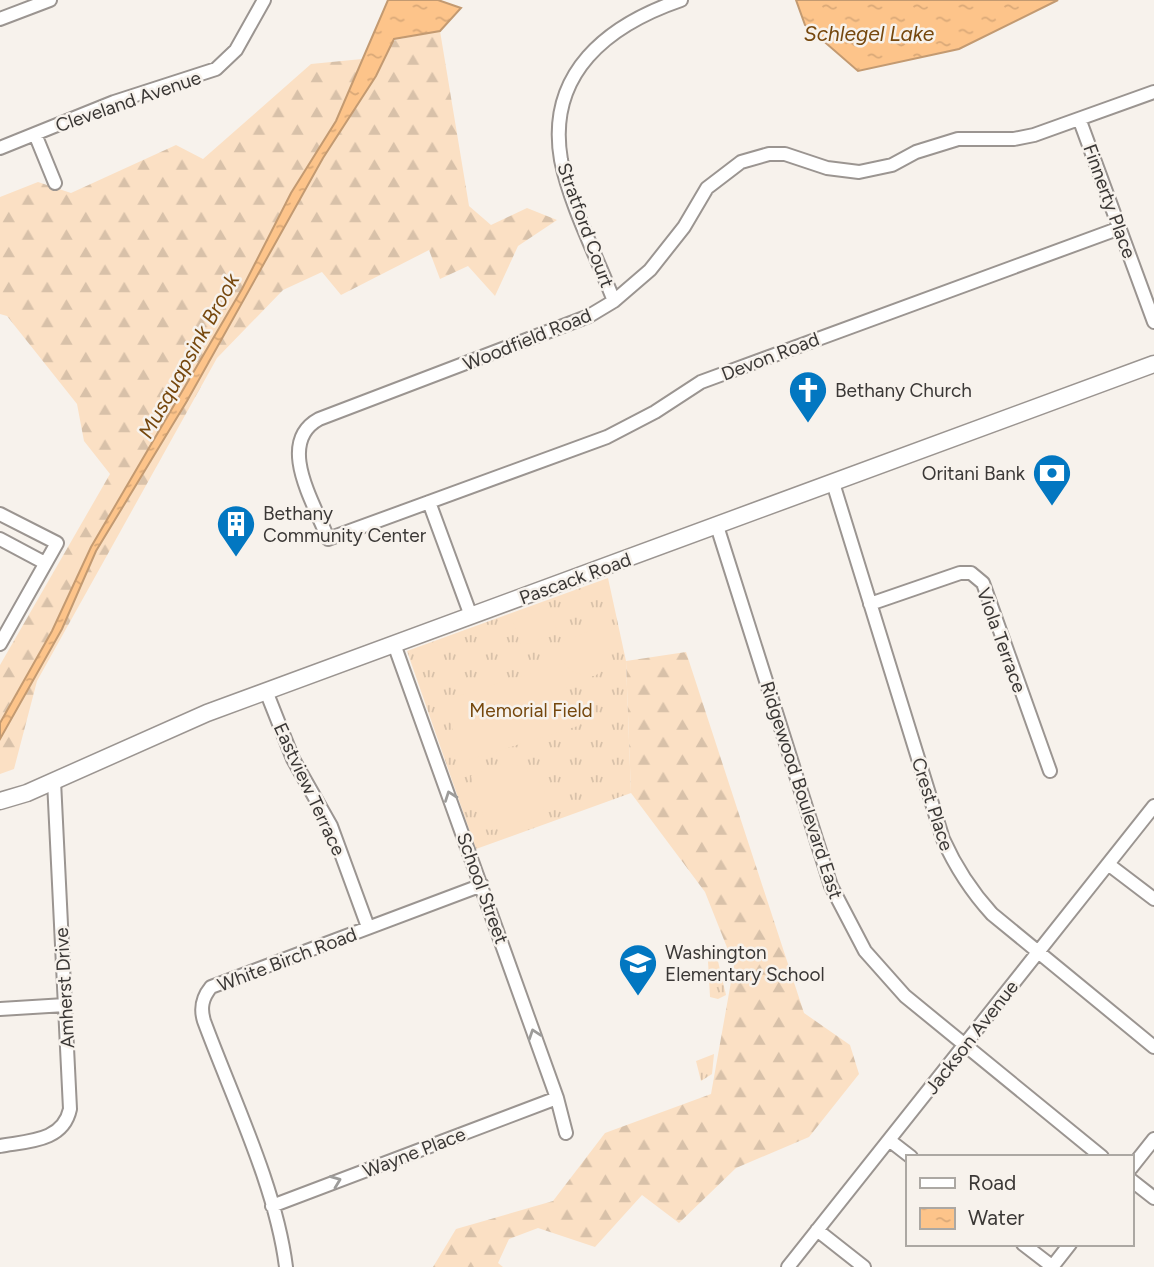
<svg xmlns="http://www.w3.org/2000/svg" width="1154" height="1267" font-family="Figtree,sans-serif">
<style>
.grass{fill:url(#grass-tufts)}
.forest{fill:url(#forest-firs)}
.pitch{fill:#fbe0c4}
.water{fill:url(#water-ripples);stroke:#c39a71;stroke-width:2}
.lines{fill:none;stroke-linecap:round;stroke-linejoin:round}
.street-casing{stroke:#9b9591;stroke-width:16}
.secondary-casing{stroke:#9b9591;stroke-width:19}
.street{stroke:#fff;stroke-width:12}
.secondary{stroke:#fff;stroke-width:16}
.oneway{stroke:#9d9c9a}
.labels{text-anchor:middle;stroke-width:5;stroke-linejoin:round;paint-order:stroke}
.street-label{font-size:19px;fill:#3b3836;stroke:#f7f2ec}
.poi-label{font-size:19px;fill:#3b3836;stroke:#f7f2ec;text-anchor:start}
.park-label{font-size:19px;fill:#75480e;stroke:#f7f2ec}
.water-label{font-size:21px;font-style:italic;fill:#76480e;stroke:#f7f2ec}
</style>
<defs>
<pattern id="grass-tufts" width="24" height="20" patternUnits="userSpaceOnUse" patternTransform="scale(1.75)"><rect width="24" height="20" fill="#fbe0c4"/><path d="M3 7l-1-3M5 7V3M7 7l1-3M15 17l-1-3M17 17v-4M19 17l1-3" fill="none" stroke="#d8c1a9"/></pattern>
<pattern id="forest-firs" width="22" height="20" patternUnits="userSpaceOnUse" patternTransform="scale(1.75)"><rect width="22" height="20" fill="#fbe0c4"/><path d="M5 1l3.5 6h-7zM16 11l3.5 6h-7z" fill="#d8c1a9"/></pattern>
<pattern id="water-ripples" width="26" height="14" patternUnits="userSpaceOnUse" patternTransform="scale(1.75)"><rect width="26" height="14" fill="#fdc48a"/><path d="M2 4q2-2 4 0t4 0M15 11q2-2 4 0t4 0" fill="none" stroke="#daa978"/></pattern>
</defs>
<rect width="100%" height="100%" fill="#f7f2ec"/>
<path class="grass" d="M608,578l18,83 5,132 -155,56 -69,-198z
M717,957l9,38 -8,4 -8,-2 -2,-36z
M714,1054l-2,20 -11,7 -5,-20z"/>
<path class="forest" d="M440,31l29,175 22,19 36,-17 30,12 -39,26 -23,50 -27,-30 -28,13 -11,-29 -88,45 -19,-23 -39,18 -66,68 -180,323 -23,88 -14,5v-109l110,-191 -26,-33 -7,-37 -70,-88 -7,-2v-117l38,-15 33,11 105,-48 27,14 108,-95 51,-5 34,-19z
M686,652l118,361 46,32 9,29 -50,63 -73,31 -57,55 -37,-28 -47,52 -57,-19 -29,11 -11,24 5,4h-70l23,-38 97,-28 52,-68 106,-39 23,-129 -29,-73 -74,-99 -5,-132z"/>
<path class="pitch" d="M549,608l9,25 -37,13 -8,-25z
M600,627l13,34 -18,15c-22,0 -34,-9 -39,-32z
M559,664l19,62 -113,35 -23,-60z
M507,763l15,3 23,21 -2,27 -55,17 -17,-55 23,-11z"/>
<path class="water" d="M388,0h50l23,8 -21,23 -46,8 -18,37 -53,82 -136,243 -91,150 -34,78 -62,110v-16l52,-92 39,-84 151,-258 49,-96 45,-72z
M796,0h262l-99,49 -101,22 -53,-46z"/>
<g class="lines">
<g class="street-casing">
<path id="street" d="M0,19l50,-19
M1080,121l74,201
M35,134l20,49
M0,148l114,-46 102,-33 20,-19 28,-50
M1120,228l-419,154 -46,30 -48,25 -279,102c-13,-35 -53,-96 -9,-120l270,-103 25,-15 36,-31 34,-43 23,-39 34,-26 28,-8h16l42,14 32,4 33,-7 24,-13 42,-13h56l20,-4 120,-43
M614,301c-17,-44 -44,-96 -53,-141 -15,-87 47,-135 120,-160
M833,483l110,356c13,29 28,52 49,75l162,133
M429,502l42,114
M0,514l57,29 -57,101
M717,526l114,360 34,65 40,45 197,161
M0,539l45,24
M870,604l90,-31h11l12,10 67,188
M394,644l163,454 9,35
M266,691l27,68 38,67 37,101
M1108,864l46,35
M0,1009l65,-4
M889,1140l22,17
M0,1146c27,-5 63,-4 70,-37l-16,-328
M1131,1168l23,-29
M1131,1180l23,18
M272,1206l285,-108
M817,1230l47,37
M1023,1244l30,23
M286,1267c-10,-80 -54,-170 -82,-246 -4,-13 -2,-23 7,-34l271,-102
M788,1267l366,-461
M1052,1267l18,-23"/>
</g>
<g class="secondary-casing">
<path id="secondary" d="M0,801l27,-8 180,-80 947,-349"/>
</g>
<use href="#street" class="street"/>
<use href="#secondary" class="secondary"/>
</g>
<defs><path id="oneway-chevron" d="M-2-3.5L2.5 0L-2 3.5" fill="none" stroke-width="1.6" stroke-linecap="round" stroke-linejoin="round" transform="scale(1.75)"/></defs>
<g class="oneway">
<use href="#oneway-chevron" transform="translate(450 796) rotate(-110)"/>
<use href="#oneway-chevron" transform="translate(534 1034) rotate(-109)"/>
<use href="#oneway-chevron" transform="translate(336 1181) rotate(-21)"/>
</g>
<defs>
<g id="church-pin" transform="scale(2.0125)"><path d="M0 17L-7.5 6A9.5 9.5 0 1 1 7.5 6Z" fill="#0277c1" stroke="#f7f2ec"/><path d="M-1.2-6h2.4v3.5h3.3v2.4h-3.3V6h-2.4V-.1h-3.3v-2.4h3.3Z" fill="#fff"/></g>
<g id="bank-pin" transform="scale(2.0125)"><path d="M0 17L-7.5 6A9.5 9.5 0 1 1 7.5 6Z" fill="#0277c1" stroke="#f7f2ec"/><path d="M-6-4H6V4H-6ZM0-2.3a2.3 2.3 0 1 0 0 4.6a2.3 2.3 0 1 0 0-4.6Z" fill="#fff"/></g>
<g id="building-pin" transform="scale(2.0125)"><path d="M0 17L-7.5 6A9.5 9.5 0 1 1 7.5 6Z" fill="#0277c1" stroke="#f7f2ec"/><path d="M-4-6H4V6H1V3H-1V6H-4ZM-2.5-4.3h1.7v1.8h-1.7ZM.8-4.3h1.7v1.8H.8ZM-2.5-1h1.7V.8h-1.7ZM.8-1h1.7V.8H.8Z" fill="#fff"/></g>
<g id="school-pin" transform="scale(2.0125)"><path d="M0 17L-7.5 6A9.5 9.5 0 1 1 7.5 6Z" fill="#0277c1" stroke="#f7f2ec"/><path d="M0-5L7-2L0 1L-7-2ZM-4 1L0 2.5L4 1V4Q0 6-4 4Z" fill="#fff"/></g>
</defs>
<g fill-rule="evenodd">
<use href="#church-pin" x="808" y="390"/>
<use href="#bank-pin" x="1052" y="473"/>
<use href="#building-pin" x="236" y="524"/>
<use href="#school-pin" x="638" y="963"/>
</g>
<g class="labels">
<g class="street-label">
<text transform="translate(128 101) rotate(-19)" y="7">Cleveland Avenue</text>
<text transform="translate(1110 201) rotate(70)" y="7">Finnerty Place</text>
<text transform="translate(586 225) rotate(70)" y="7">Stratford Court</text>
<text transform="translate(527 339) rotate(-22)" y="7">Woodfield Road</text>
<text transform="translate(770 356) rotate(-21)" y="7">Devon Road</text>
<text transform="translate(575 578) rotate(-20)" y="7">Pascack Road</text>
<text transform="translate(1002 640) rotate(70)" y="7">Viola Terrace</text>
<text transform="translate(310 789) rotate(65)" y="7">Eastview Terrace</text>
<text transform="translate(802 790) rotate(72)" y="7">Ridgewood Boulevard East</text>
<text transform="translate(933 804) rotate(72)" y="7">Crest Place</text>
<text transform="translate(483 888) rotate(70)" y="7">School Street</text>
<text transform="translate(287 959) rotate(-21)" y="7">White Birch Road</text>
<text transform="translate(64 988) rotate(-93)" y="7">Amherst Drive</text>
<text transform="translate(971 1037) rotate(-52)" y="7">Jackson Avenue</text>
<text transform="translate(414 1152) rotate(-21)" y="7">Wayne Place</text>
</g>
<g class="poi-label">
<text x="835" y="397">Bethany Church</text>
<text x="1025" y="480" text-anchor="end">Oritani Bank</text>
<text x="263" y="520">Bethany<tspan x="263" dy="22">Community Center</tspan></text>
<text x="665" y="959">Washington<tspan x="665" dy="22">Elementary School</tspan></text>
</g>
<g class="park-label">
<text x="531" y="717">Memorial Field</text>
</g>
<g class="water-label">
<text x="869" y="41">Schlegel Lake</text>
<text transform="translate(189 356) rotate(-61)" y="7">Musquapsink Brook</text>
</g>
</g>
<rect x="906" y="1155" width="228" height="91" fill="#f7f2ec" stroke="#aca8a3" stroke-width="2"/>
<rect x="920" y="1178" width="35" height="10" fill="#ffffff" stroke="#aca8a3" stroke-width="2"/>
<text x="968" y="1190" font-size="21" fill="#3b3836">Road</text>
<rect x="920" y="1208" width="35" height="21" fill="url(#water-ripples)" stroke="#aca8a3" stroke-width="2"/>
<text x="968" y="1225" font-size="21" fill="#3b3836">Water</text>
</svg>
